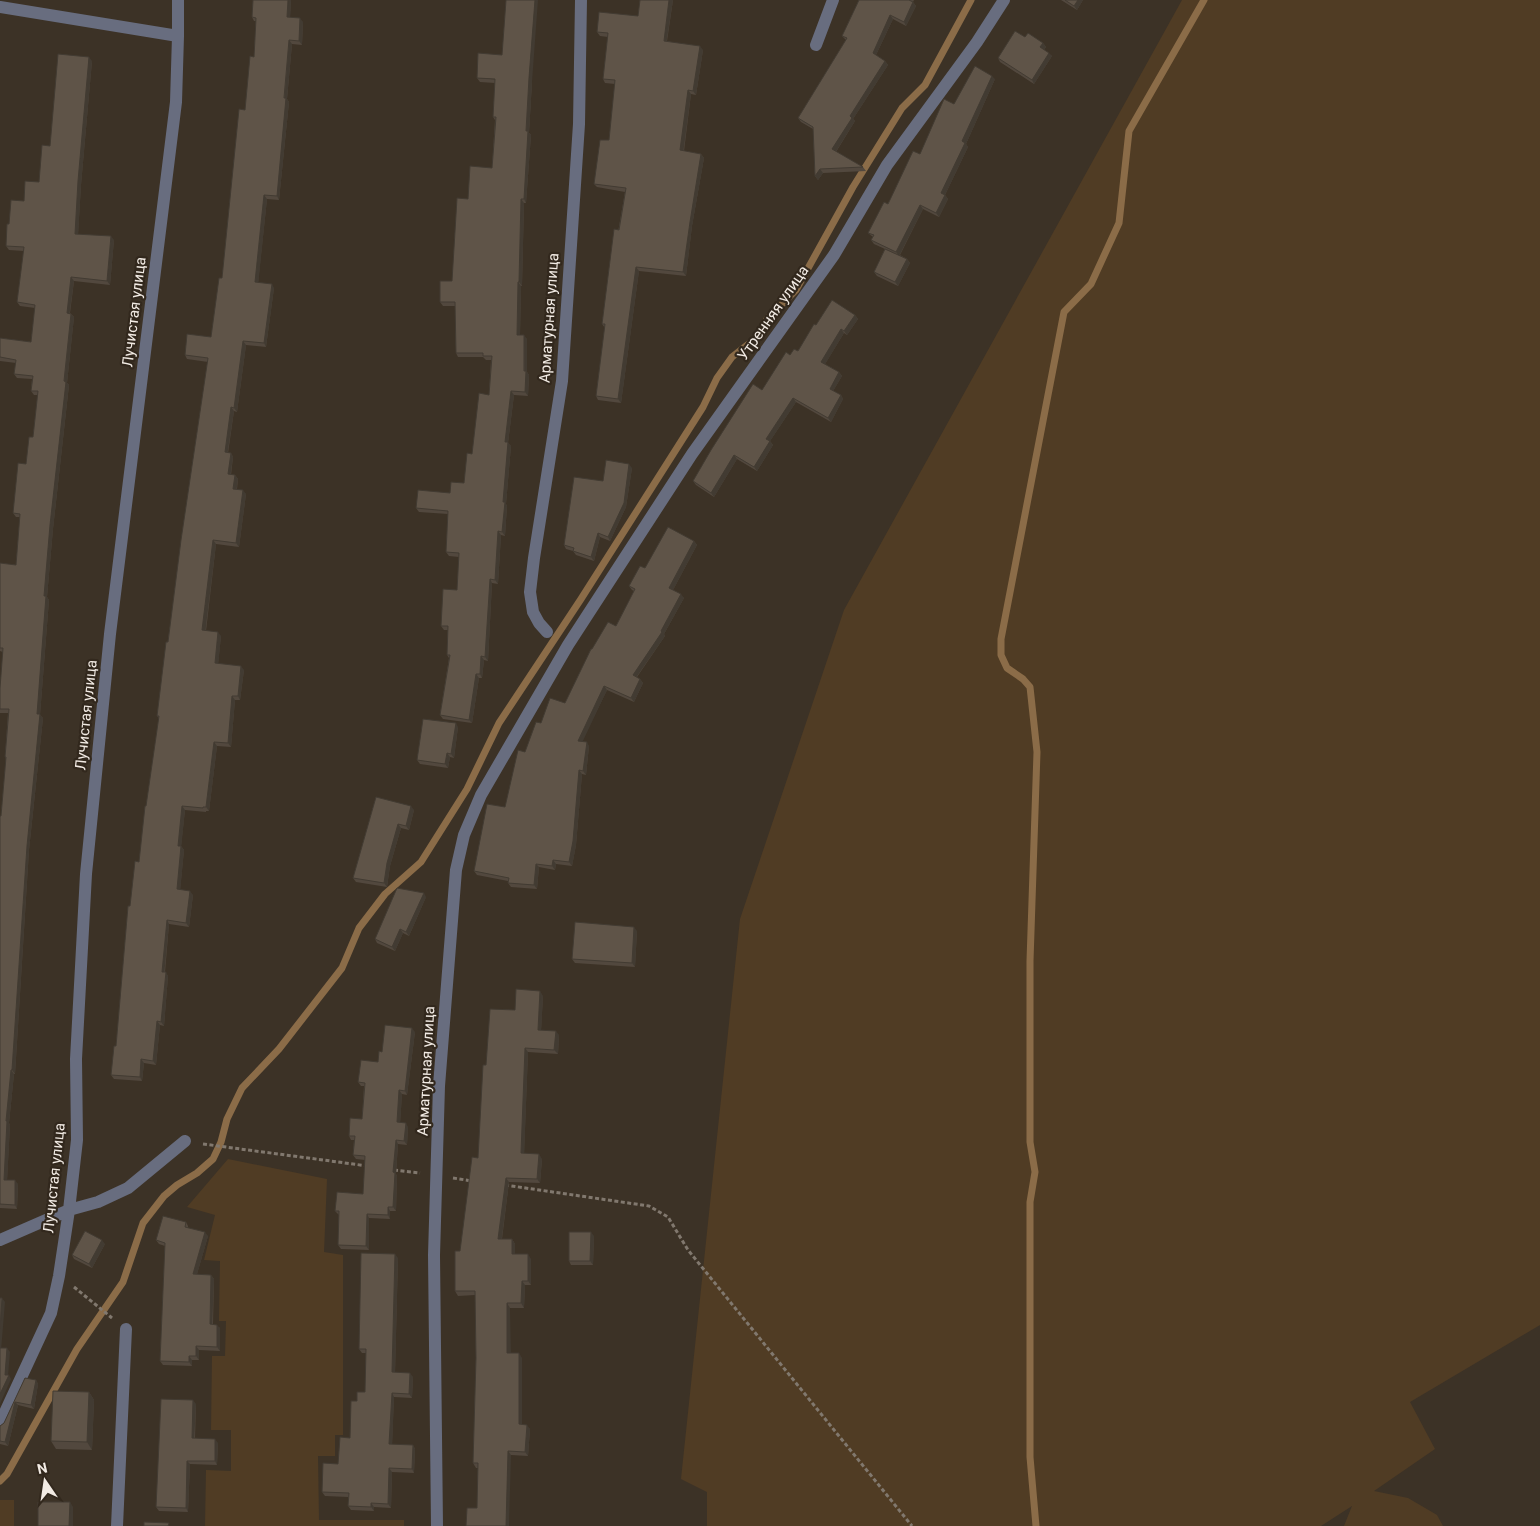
<svg xmlns="http://www.w3.org/2000/svg" width="1540" height="1526" font-family="Roboto,sans-serif">
<style>
.green{fill:#503c24}
.lines{fill:none;stroke-linecap:round;stroke-linejoin:round}
.stream{stroke:#8b6c48;stroke-width:7}
.path{stroke:#81786e;stroke-width:3;stroke-dasharray:4 2.5;stroke-linecap:butt}
.minor{stroke:#686d7f;stroke-width:12}
.wall{fill:#52483e}
.shaded-wall{fill:#423b32}
.building{fill:#5f5448;stroke:#423b32}
.labels{text-anchor:middle;stroke-width:4.5;stroke-linejoin:round;paint-order:stroke}
.street-label{font-size:15px;fill:#f2ebe4;stroke:#32281d}
</style>
<rect width="100%" height="100%" fill="#3c3226"/>
<path class="green" d="M1182,0h358v1325l-130,77 25,47 -61,42 34,7 29,17 6,11h-99l8,-20 -31,20h-614v-34l-26,-13 59,-560 104,-309z
M228,1159l99,20 -3,73 19,3v180h-8v21h-17l1,64h85v6h-199l1,-56 25,1v-41h-20l1,-74h13l1,-35h-7l1,-60 -16,-1 11,-45 -28,-8z
M0,1500h14v26h-14z"/>
<g class="lines">
<path class="stream" d="M0,1481l7,-7 70,-125 46,-67 20,-59 21,-27 13,-11 20,-12 16,-14 8,-17 6,-23 15,-31 37,-39 63,-81 17,-40 26,-34 36,-32 46,-73 32,-66 82,-124 122,-192 14,-29 15,-21 23,-18 12,-20 29,-29 57,-103 49,-79 23,-23 46,-85
M1036,1526l-6,-69v-255l5,-30 -5,-30v-181l7,-209 -7,-65 -7,-8 -16,-11 -6,-13v-16l63,-327 27,-28 28,-61 10,-92 75,-131"/>
<path class="path" d="M203,1144l165,22
M394,1170l26,3
M453,1178l19,3
M505,1185l144,21 19,11 20,33 224,276
M74,1287l38,31"/>
<path class="minor" d="M0,7l178,29
M816,45l17,-45
M547,632l-8,-9 -6,-11 -3,-20 4,-34 28,-177 17,-257 2,-124
M0,1240l69,-30 29,-8 30,-14 57,-47
M0,1423l51,-110 8,-37 10,-66 8,-70 -1,-81 10,-185 24,-240 66,-532 2,-66v-36
M117,1526l9,-197
M437,1526l-3,-271 5,-169 17,-216 8,-35 17,-40 87,-150 124,-191 142,-199 53,-90 90,-123 27,-42"/>
</g>
<path class="wall" d="M253,0h38l-1,17 13,5 -1,23 -10,-1 -5,55 2,3 -10,98 -12,-1 -9,84 16,5 -8,59 -20,-2 -9,67 -3,-1 -6,42h3l2,4 -2,18h4l3,4 -1,10 9,5 -7,53 -23,-3 -10,87 15,5 -3,28 26,6 -4,30h-5l-4,47 -14,-1 -8,65h-3v1l-21,-2 -4,36 3,4 -4,40 13,5 -4,32 -20,-3 -4,48 3,4 -4,50 -4,-1 -4,40 -12,-2 -2,18 -28,-2 -3,-4 5,-29 14,-140 9,-44 20,-144 -2,-2 51,-354 -21,-3 -2,-4 26,-18 11,-59 32,-221 2,-36h-2l-2,-4z
M640,0h33l-6,41 36,9 -7,45 -5,-1 -7,57 17,3 3,4 -12,68 -6,50 -47,-5 -18,132 -23,-3 -2,-4 9,-68 -3,-4 23,-132 -28,-5 -3,-3 15,-44 6,-56 -10,-1 -2,-4 5,-42 -8,-1 -3,-4 41,-16z
M859,0h55l-1,2 3,4 -10,20 -13,-7 -17,36 9,6 3,4 -35,54 2,2 -19,31 27,15 3,4 -43,2 -5,7 -3,-4 -2,-47 -12,-7 -3,-4 48,-78 -4,-4z
M1061,0h22l-6,10z
M1025,37l18,6 3,4 -2,3 8,6 -18,28 -34,-22 -2,-4z
M92,61l-11,124 -3,49 36,6 -4,45 -36,-4 -4,32 4,4 -7,66 2,2 -16,144 -6,68 2,3 -9,115 3,3 -14,132 -14,224h-1l-5,49 1,2 -3,55 11,4 -1,25 -17,-1v-392h1l5,-57 -1,-2 3,-44h-8v-25l3,-36 -3,-1v-88l16,2 4,-48h-4l-3,-4 20,-76 5,-42h-4l-3,-4 1,-12 -15,-1 -3,-4 2,-11 -16,-2v-23l31,4 4,-34 -15,-2 -3,-4 7,-51 -15,-1 -3,-4 3,-22 15,-23 15,-19 11,-36z
M477,78l55,4 -3,51 2,2 -5,68h-2l-2,83h-1l-1,49 7,4v33l2,3 -1,21 -14,-1 -6,48 3,3 -5,58 1,2 -2,30 -4,-1 -3,49 -6,-1 -4,78 -4,-1 -2,18h-3l-7,45 -29,-4 -3,-4 9,-57 -2,-3 1,-25h-4l-3,-4 16,-36 2,-33 -10,-1 -3,-4 2,-38 -29,-2 -3,-4 34,-15 14,-10 25,-88 2,-35h-5l-3,-3h-25l-2,-4 -1,-47h-12l-3,-4 12,-21 16,-82 24,-31 3,-48 -2,-3 2,-34 -15,-1z
M995,79l-29,65 2,3 -23,48 3,4 -9,18 -16,-8 -23,46 7,4 3,4 -12,23 -21,-10 -3,-4 11,-23 -11,-5 -3,-4 2,-3 -5,-4 86,-129z
M855,315l3,4 -11,16 -3,-2 -19,31 14,8 3,4 -9,15 8,4 2,4 -12,23 -35,-20 -26,39 3,4 -16,26 -20,-12 -23,38 -18,-12 -3,-4 97,-126z
M632,468l-6,39 -16,34 -10,-4 -6,24 -18,-6 -3,-4 -7,-2 -2,-4 39,-64z
M694,541l3,4 -24,45 11,8 -20,36 1,2 -28,41 3,2 3,4 -9,19 -27,-12 -25,51 7,5 -3,29 -4,-1 -6,71 -4,21 -16,-2 -1,6 -16,-3 -2,22 -26,-2 -3,-4v-2l-31,-6 -3,-4 31,-64 20,-55 16,-29 24,-20 27,-54 24,-23 18,-35 -2,-1 -3,-4 16,-18z
M458,727l-4,31 -4,-1 -2,11 -28,-4 -3,-4z
M376,797l38,13 -5,20 -8,-2 -11,38 -3,21 -31,-5 -3,-4z
M426,897l-17,39 -6,-3 -8,18 -18,-8 -2,-4z
M637,931l-2,36 -60,-4 -3,-4z
M543,996l-2,34 18,5 -1,19 -30,-2 -4,102 18,5 -2,24 -31,-1 -7,57h10l3,5v10l16,5v26h-6l-1,23h-14v45l12,5v66l8,5 -2,27 -17,-1 -34,53 1,-40h-2l-3,-5 3,-105 -1,-63 -17,1 -3,-5 5,-40 18,-93 8,-93 29,-55z
M415,1032l-8,63 -5,-1 -2,29 8,4 -1,18 -9,-1 -2,30 1,2 -1,35h-6v8l-21,-1v32l-28,-1 -3,-4 1,-30 -4,-4 28,-17 2,-34 -9,-1 -3,-4 1,-15h-3l-2,-4 13,-17 2,-33h-3l-3,-4 20,-20 4,-10z
M186,1222l2,4v2l20,8 -11,38 14,1 3,4 -1,45 7,4v23l-21,-1v10h-7v6l-29,-1 -3,-4 5,-115 -6,-2 -3,-4z
M594,1236l-1,29h-22l-2,-4z
M105,1244l-13,24 -18,-9 -2,-4z
M398,1258l-3,115 18,4 -1,21 -18,-1 -2,48h21l2,4 -1,24 -22,-1 -1,36 -17,-1v4l-23,-1 -3,-4v-9l-23,-1 -3,-4 16,-28 12,-26 7,-37 8,-9 1,-39h-4l-3,-4z
M25,1378l11,2 2,4 -4,25 -16,-4 -10,41 -8,-2v-18l4,-3z
M89,1392l5,8 -2,50 -36,-1 -5,-8z
M196,1404l-1,34 23,5 -1,22 -27,-1 -2,48 -29,-1 -3,-4z"/>
<path class="shaded-wall" d="M288,0h3l-1,21 -3,-4z
M535,0h3l-6,82 -3,51 2,2 -5,68 -2,-4 2,-68 3,-53z
M669,0h4l-7,45 -2,-4z
M1078,0h5l-6,10 -3,-4z
M913,2l3,4 -10,20 -2,-4z
M890,15l3,4 -18,38 -2,-4z
M300,18l3,4 -1,23 -3,-4z
M289,40l3,4 -5,55 2,3 -10,98 -2,-4z
M1043,43l3,4 -3,4 -3,-4z
M700,46l3,4 -7,45 -3,-4z
M1049,53l3,3 -18,28 -2,-4z
M89,57l3,4 -11,124 -3,53 -3,-4 3,-53z
M885,61l3,4 -35,54 2,2 -20,32 -3,-4 18,-33z
M992,76l3,3 -29,65 2,3 -23,48 3,4 -9,18 -3,-4 5,-20 21,-52z
M688,90l3,4 -8,60 -3,-4z
M701,154l3,4 -12,68 -6,50 -3,-4 7,-50z
M820,169l3,4 -5,7 -3,-4z
M264,195l3,4 -9,87 -3,-4z
M521,199l3,4 -2,83 -3,-4z
M920,205l3,4 -24,47 -3,-4z
M111,236l3,4 -4,45 -3,-4z
M907,259l3,4 -12,23 -3,-4z
M636,267l3,4 -18,132 -3,-4z
M71,277l3,4 -5,36 -2,-4z
M518,282l3,4 -1,53 -3,-4z
M272,284l2,4 -8,59 -2,-4z
M71,314l3,3 -7,66 2,2 -16,144 -6,68 2,3 -9,115 3,3 -14,132 -14,224 -3,-4 15,-224 10,-132 7,-118 6,-71z
M855,315l3,4 -11,16 -3,-4z
M841,329l3,4 -20,33 -3,-4z
M524,335l3,4v33l2,3 -1,21 -3,-4z
M243,341l3,4 -9,67 -3,-4z
M839,372l3,4 -10,17 -2,-4z
M511,391l3,4 -6,48 3,3 -5,58 1,2 -2,30 -3,-4 3,-90z
M841,395l2,4 -12,23 -3,-4z
M793,398l3,4 -26,39 3,4 -16,26 -3,-4 12,-28z
M231,407l3,4 -7,45 -2,-4z
M231,453l2,4 -3,21 -2,-4z
M734,455l3,4 -23,38 -3,-4z
M629,464l3,4 -6,39 -16,34 -2,-4z
M235,475l3,4 -2,14 -3,-4z
M243,490l3,4 -7,53 -3,-4z
M498,531l3,4 -3,49 -3,-4z
M598,533l2,4 -6,24 -3,-4z
M213,540l3,4 -11,90 -3,-4z
M694,541l3,4 -25,47 -3,-4z
M490,579l2,4 -4,78 -3,-4z
M681,594l3,4 -20,36 1,2 -30,43 -2,-4 28,-44z
M218,632l3,4 -3,31 -3,-4z
M481,656l3,4 -2,18 -2,-4z
M241,666l3,4 -4,30 -2,-4z
M476,674l3,4 -7,45 -3,-3z
M640,679l3,4 -9,19 -3,-4z
M604,686l3,4 -26,55 -3,-4z
M232,696l3,4 -4,47 -3,-4z
M456,723l2,4 -4,31 -3,-4z
M214,742l3,4 -8,65 -3,-4z
M587,742l2,4 -3,29 -3,-4z
M447,753l3,4 -2,11 -3,-4z
M579,770l3,4 -6,71 -4,21 -3,-4z
M182,806l3,4 -4,39 -3,-3z
M411,806l3,4 -5,20 -3,-4z
M398,824l3,4 -11,38 -3,21 -3,-4 3,-20z
M181,846l3,4 -4,43 -3,-4z
M553,860l3,4 -1,6 -3,-4z
M536,864l3,3 -2,22 -3,-4z
M190,891l3,4 -4,32 -3,-4z
M424,893l2,4 -17,39 -3,-4z
M167,920l2,4 -5,52 -2,-4z
M634,927l3,4 -2,36 -3,-4z
M400,929l3,4 -8,18 -3,-4z
M166,972l2,4 -4,50 -3,-4z
M540,991l3,5 -2,38 -3,-4z
M157,1021l3,4 -4,40 -3,-4z
M412,1028l3,4 -8,63 -2,-4z
M556,1031l3,4 -1,19 -4,-4z
M525,1048l3,4 -4,106 -3,-5z
M141,1059l3,4 -2,18 -2,-4z
M11,1070l3,4 -5,49 1,2 -3,59 -3,-4 2,-59z
M399,1090l3,4 -2,32 -3,-4z
M406,1123l2,4 -1,18 -3,-4z
M396,1140l2,4 -2,30 1,2 -1,35 -3,-4v-35z
M539,1154l3,5 -2,24 -3,-4z
M506,1178l3,4 -8,62 -3,-5z
M15,1180l3,4 -1,25 -2,-4z
M388,1207l2,4v8l-2,-4z
M367,1214l2,4v32l-3,-4z
M205,1232l3,4 -12,42 -3,-4z
M591,1232l3,4 -1,29 -3,-4z
M512,1239l3,5v15l-3,-5z
M102,1240l3,4 -13,24 -3,-4z
M395,1254l3,4 -3,118 -3,-4z
M528,1254l3,5v26l-3,-4z
M211,1275l3,4 -2,49 -2,-4z
M522,1281l3,4 -1,23 -3,-5z
M2,1298l3,4 -4,49 -1,-2v-20z
M507,1303l3,5 1,50 -4,-5z
M217,1325l3,3v23l-3,-4z
M196,1346l3,4v10l-3,-4z
M7,1348l3,4 -2,24 1,-1 2,4 -11,25v-10l5,-19z
M519,1353l3,5v71l-3,-5z
M189,1356l3,4v6l-3,-4z
M410,1373l3,4 -1,21 -3,-4z
M36,1380l2,4 -4,25 -3,-4z
M89,1392l5,8 -2,50 -5,-8z
M392,1393l2,4 -2,51 -3,-4z
M193,1400l3,4 -2,38 -2,-4z
M15,1402l3,3 -10,41 -3,-4z
M527,1425l3,4 -2,27 -3,-4z
M215,1439l3,4 -1,22 -2,-4z
M413,1445l2,4 -1,24 -2,-4z
M508,1451l3,4 -2,71h-3z
M187,1461l3,3 -2,48 -2,-4z
M389,1468l3,4 -1,36 -3,-4z
M70,1502l3,5v19h-4z
M371,1503l3,4v4l-3,-4z"/>
<path class="building" d="M253,0h35l-1,17 13,1 -1,23 -10,-1 -5,58h2l-9,98 -13,-1 -9,87 17,2 -8,59 -21,-2 -9,67 -3,-1 -6,45 6,1 -3,21 7,1 -2,14 10,1 -7,53 -23,-3 -11,90 16,2 -3,31 26,3 -3,30h-6l-4,47 -14,-1 -8,65h-3v1l-21,-2 -4,40h3l-4,43 13,2 -4,32 -19,-3 -5,52h4l-5,50 -4,-1 -4,40 -12,-2 -1,18 -29,-2 3,-29h2l12,-140h2l5,-45 4,1 6,-56h1l13,-90h-2l9,-74h2l13,-102 27,-182 -23,-3 2,-21 24,3 8,-59h3l17,-169 6,1 5,-54 4,1 2,-39 -4,-1z
M506,0h29l-6,78 -3,53h2l-4,68h-3l-2,83h-1l-1,53h7v36h2l-1,21 -14,-1 -6,51h3l-5,60h2l-3,30 -4,-1 -3,49 -5,-1 -5,78 -4,-1 -1,18h-4l-7,46 -29,-5 10,-60h-3l1,-29h-7l2,-37 14,1 2,-37 -13,-1 2,-41 -32,-3 2,-18 32,3 1,-11 13,1 3,-30 5,1 7,-61 10,2 3,-39h-9v-3h-27l-1,-51h-15v-21h12l5,-83 11,1 2,-33 22,2 4,-51h-3l2,-38 -18,-1 1,-25 24,2z
M640,0h29l-5,41 36,5 -7,45 -5,-1 -8,60 21,4 -11,68 -7,50 -47,-5 -18,132 -22,-3 9,-72h-3l12,-95 5,1 7,-42 -32,-4 6,-44h9l6,-60 -12,-1 5,-46 -11,-1 2,-20 39,4z
M859,0h50l4,2 -9,20 -14,-7 -17,38 12,8 -35,55 2,2 -20,31 31,18 -43,2 -5,7 -2,-49 -15,-9 49,-80 -5,-2z
M1065,0h13l-4,6z
M1015,31l10,6 3,-4 15,10 -3,4 9,6 -17,27 -34,-22z
M58,54l31,3 -11,124 -3,53 36,2 -4,45 -36,-4 -4,36 4,1 -7,67 2,1 -16,143 -6,71h2l-9,118h3l-13,132 -15,224h-1l-5,51h1l-3,59h11v25l-15,-1v-388h1l5,-59h-1l4,-48h-9v-21l3,-40h-3v-85l16,2 4,-51 -7,-1 5,-50 8,1 3,-27h4l5,-46h-7l2,-15 -19,-2 2,-14 -16,-3v-19l31,4 4,-37 -18,-3 7,-55 -18,-1 1,-22h2l2,-24 13,1 1,-20 14,1 3,-37 8,1z
M975,66l17,10 -30,65 3,2 -24,50 4,2 -9,18 -16,-8 -24,47 -25,-12 3,-5 -6,-2 16,-31 4,2 25,-53 7,3 24,-55 10,5z
M885,249l22,10 -12,23 -21,-10z
M832,300l23,15 -11,16 -3,-2 -20,33 18,10 -9,17 11,6 -13,23 -35,-20 -27,41 4,2 -16,26 -20,-12 -23,38 -18,-12 18,-31 42,-66 9,6 24,-38 4,3 4,-6 4,2 16,-27 2,1z
M606,460l23,4 -5,39 -16,34 -10,-4 -7,24 -18,-6 1,-3 -10,-3 10,-68 29,4z
M668,527l26,14 -25,47 12,6 -20,37 1,1 -29,43 7,4 -9,19 -27,-12 -26,55 9,1 -4,29 -4,-1 -6,71 -4,21 -16,-2 -1,6 -16,-2 -2,21 -26,-2 1,-5 -35,-7 13,-67 18,3 13,-57 7,2 11,-30 5,1 9,-25 15,5 26,-54h1l16,-27 8,4 19,-37 -6,-3 11,-20 5,2z
M423,719l33,4 -5,31 -4,-1 -2,11 -28,-4z
M376,797l35,9 -5,20 -8,-2 -11,39 -3,20 -31,-5z
M397,888l27,5 -18,39 -6,-3 -8,18 -17,-8z
M575,922l59,5 -2,36 -60,-4z
M516,989l24,2 -2,39 18,1 -2,19 -29,-2 -4,105 18,1 -2,25 -31,-1 -8,61h14v15h16v27h-6l-1,22h-14v50h12v71l8,1 -2,27 -17,-1 -2,75h-40l1,-18h10l1,-45h-5l3,-105 -1,-67h-20v-40h5l12,-94 6,1 5,-93h3l4,-56 25,1z
M385,1025l27,3 -7,63 -6,-1 -2,32 9,1 -2,18 -8,-1 -3,32 2,1 -2,34h-5v8l-21,-1 -1,32 -28,-1 1,-34h-4l2,-19 26,2 2,-38 -12,-1 2,-19h-6l1,-18 12,1 3,-36 -7,-1 3,-22 17,2 1,-11 3,1z
M163,1216l23,6 -1,5 20,5 -12,42 18,1 -1,49 7,1v22l-21,-1v10h-7v6l-29,-1 5,-118 -9,-3z
M85,1231l17,9 -13,24 -17,-9z
M569,1232h22l-1,29h-21z
M361,1253l34,1 -3,118 18,1 -1,21 -17,-1 -3,51 24,1 -1,24 -23,-1 -1,36 -17,-1v4l-23,-1 1,-13 -27,-1 1,-29 15,1 2,-27 10,1 1,-37h6v-9h8l1,-43h-7z
M0,1298h2l-2,31z
M0,1348h7l-2,27h4l-9,19z
M25,1378l11,2 -5,25 -16,-3 -10,40 -5,-1v-15l4,-3z
M53,1391l36,1 -2,50 -36,-1z
M161,1399l32,1 -1,38 23,1v22h-28l-1,47 -30,-1z
M38,1502h32l-1,24h-31z
M144,1522l25,1 -1,3h-24z"/>
<g class="labels">
<g class="street-label">
<text transform="translate(134 312) rotate(-83)" y="5">Лучистая улица</text>
<text transform="translate(773 313) rotate(-55)" y="5">Утренняя улица</text>
<text transform="translate(549 318) rotate(-86)" y="5">Арматурная улица</text>
<text transform="translate(86 715) rotate(-84)" y="5">Лучистая улица</text>
<text transform="translate(426 1071) rotate(-87)" y="5">Арматурная улица</text>
<text transform="translate(54 1178) rotate(-84)" y="5">Лучистая улица</text>
</g>
</g>
<g transform="translate(45 1481) rotate(347)" stroke="#32281d" stroke-width="4" paint-order="stroke">
<path d="M0-4L9 19L0 12L-9 19Z" fill="#f2ebe4"/>
<text y="-8" font-size="14" font-weight="bold" text-anchor="middle" fill="#f2ebe4">N</text>
</g>
</svg>
